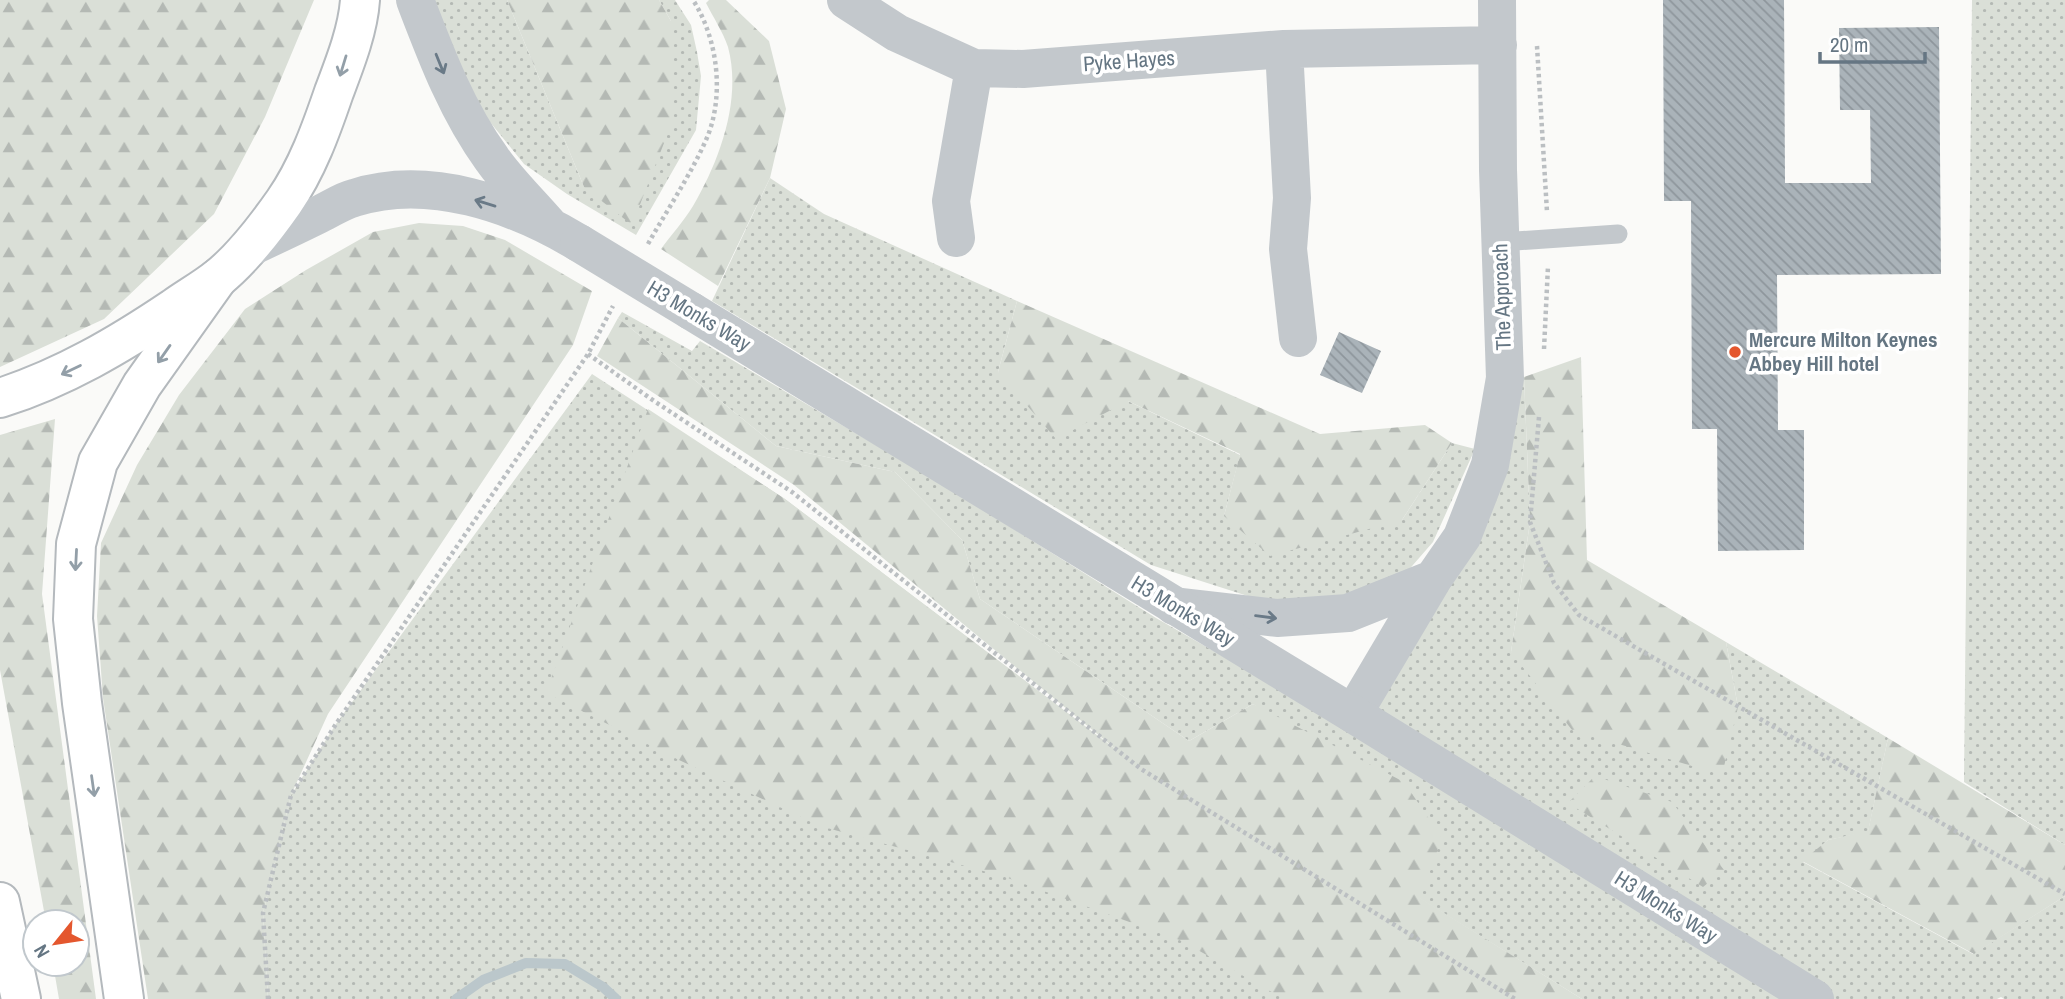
<svg xmlns="http://www.w3.org/2000/svg" width="2065" height="999" font-family="'Archivo Narrow',sans-serif">
<style>
.green{fill:url(#green-dots)}
.forest{fill:url(#forest-firs)}
.lines{fill:none;stroke-linecap:round;stroke-linejoin:round}
.stream{stroke:#bbc7cb;stroke-width:10}
.building{fill:url(#building-back-hatch)}
.primary-casing{stroke:#b5babe;stroke-width:42}
.trunk-casing{stroke:#b4b9bd;stroke-width:42}
.path{stroke:#bbbfc2;stroke-width:4.5;stroke-dasharray:3.5 3.5;stroke-linecap:butt}
.service{stroke:#c3c8cc;stroke-width:19}
.minor{stroke:#c3c8cc;stroke-width:38}
.tertiary{stroke:#c3c8cc;stroke-width:38}
.primary{stroke:#fff;stroke-width:38}
.trunk{stroke:#fff;stroke-width:38}
.tertiary-bridge{stroke:#c3c8cc;stroke-width:38}
.oneway{stroke:#6a7a87}
.oneway2{stroke:#939fa8}
.poi-dot{fill:#e4572e;stroke:#fff;stroke-width:2.5}
.labels{text-anchor:middle;stroke-width:7;stroke-linejoin:round;paint-order:stroke}
.street-label{font-size:21px;fill:#657683;stroke:#fff}
.poi-label{font-size:21px;font-weight:bold;fill:#657683;stroke:#fff;text-anchor:start}
</style>
<defs>
<pattern id="green-dots" width="8" height="8" patternUnits="userSpaceOnUse" patternTransform="scale(1.75)"><rect width="8" height="8" fill="#dadfd7"/><path d="M2 2h.1M6 6h.1" fill="none" stroke="#b4b9b4" stroke-width="1.8" stroke-linecap="round"/></pattern>
<pattern id="forest-firs" width="22" height="20" patternUnits="userSpaceOnUse" patternTransform="scale(1.75)"><rect width="22" height="20" fill="#dadfd7"/><path d="M5 1l3.5 6h-7zM16 11l3.5 6h-7z" fill="#b4b9b4"/></pattern>
<pattern id="building-back-hatch" width="6" height="6" patternUnits="userSpaceOnUse" patternTransform="scale(1.75)"><rect width="6" height="6" fill="#aab3b9"/><path d="M-1 5l2 2M0 0l6 6M5-1l2 2" fill="none" stroke="#8e969c"/></pattern>
</defs>
<rect width="100%" height="100%" fill="#fafaf8"/>
<path class="green" d="M433,0h74l77,187 87,-166 -12,-21h16l16,25 6,27 4,24 -5,54 -60,105 -69,-41 -43,-30 -38,-47 -31,-51z
M1972,0h93v845l-101,-63z
M770,178l54,36 193,87 -19,71 130,29 112,54 -16,61 178,4 50,-77 23,6 -42,93 -27,31 -60,26 -70,6 -125,-40 -439,-264z
M622,312l70,39 8,-10 240,142 216,135 190,109 178,-350 6,145 -19,130 227,55 -12,-65 162,96 -20,94 -40,8 -25,22 170,92 92,-58v103h-61l-3,-2 -4,2h-415l-163,-101 22,-60 -188,-134 -64,37 -209,-142 -18,-59 -67,-68 -119,-26 -158,-128z
M592,374l193,125 356,270 374,230h-1247l-5,-86 28,-118 45,-71z"/>
<path class="forest" d="M0,0h314l-49,117 -51,97 -110,105 -104,48z
M507,0h152l12,21 2,99 -41,105 -48,-38z
M709,0h17l43,41 17,68 -16,69 -52,108 -57,-37c10,-14 23,-28 32,-43 27,-46 49,-107 35,-159 -5,-15 -15,-30 -22,-44z
M419,223l44,3 42,14 87,51 -19,54 -245,369 -37,81 -28,118 5,86h-120l-45,-301 -6,-82 4,-73 36,-78 42,-70 66,-86 61,-39 67,-38z
M1017,301l303,133 105,-9 27,18 -50,77 -132,36 -46,-40 16,-62 -112,-53 -72,38 -58,-67z
M618,318l158,128 119,26 67,68 18,59 209,142 64,-37 151,78 38,56 -22,60 162,101h-298l-102,-58 -177,-64 -185,-51 -141,-66 -133,-67 102,-284 137,90 333,252 -324,-266 -197,-129z
M1581,357l6,203 139,82 12,65 -16,68 -150,-45 -61,-78 19,-130 -6,-145z
M55,419l-13,175 54,405h-37l-6,-35h24v-42h-31l-46,-252v-235z
M1888,738l177,107v51l-91,58 -172,-93 26,-21 40,-9z
M1595,776l77,26 52,68 -21,17 -135,-84z"/>
<g class="lines">
<path class="stream" d="M456,999l27,-19 43,-17 39,1 38,23 13,12"/>
</g>
<path class="building" d="M1663,0h121l1,183h86l-1,-73h-30l-1,-82 100,-1 2,247 -164,1 1,155h26v120l-86,1 -1,-122h-25l-1,-228h-27z
M1339,332l42,19 -19,42 -42,-18z"/>
<g class="lines">
<g class="primary-casing">
<path id="primary" d="M0,398c63,-20 119,-53 174,-90 14,-10 30,-19 44,-30 25,-20 47,-49 66,-76 23,-33 37,-72 50,-110 11,-29 24,-62 26,-92"/>
</g>
<g class="trunk-casing">
<path id="trunk" d="M0,902l21,97
M124,999l-42,-296 -9,-84 3,-75 22,-82 44,-77 76,-107"/>
</g>
<path class="path" d="M1537,46l10,166
M648,244c19,-34 42,-68 58,-104 19,-43 12,-101 -13,-140
M1544,349l4,-83
M588,354l66,47 138,91 349,277 374,230
M1539,417l-9,105 24,61 25,32 486,279
M268,999l-5,-86 28,-118 45,-71 252,-370 25,-48"/>
<path class="service" d="M1501,242l117,-8"/>
<path class="minor" d="M846,0l51,33 77,35 49,1 261,-20 214,-4
M1284,49l8,149 -4,51 10,89
M956,238l-5,-37 23,-133
M1174,606l103,12 71,-5 85,-34
M1353,714l80,-135 29,-42 28,-72 15,-87 -7,-208 -1,-170"/>
<path class="tertiary" d="M415,0c21,55 42,111 77,159 16,23 37,43 56,65
M247,249c25,-12 49,-23 73,-35 11,-5 22,-13 34,-16 74,-24 160,6 225,45
M691,311l662,403 462,285"/>
<use href="#primary" class="primary"/>
<use href="#trunk" class="trunk"/>
<path class="tertiary-bridge" d="M579,243l112,68"/>
</g>
<defs><path id="oneway-shaft" d="M-6 0H5M1.5-3L5.5 0L1.5 3" fill="none" stroke-width="1.6" stroke-linecap="round" stroke-linejoin="round" transform="scale(1.75)"/></defs>
<g class="oneway">
<use href="#oneway-shaft" transform="translate(440 64) rotate(68)"/>
<use href="#oneway-shaft" transform="translate(485 203) rotate(-163)"/>
<use href="#oneway-shaft" transform="translate(1266 617) rotate(7)"/>
</g>
<g class="oneway2">
<use href="#oneway-shaft" transform="translate(343 66) rotate(107)"/>
<use href="#oneway-shaft" transform="translate(164 354) rotate(125)"/>
<use href="#oneway-shaft" transform="translate(71 370) rotate(154)"/>
<use href="#oneway-shaft" transform="translate(76 560) rotate(93)"/>
<use href="#oneway-shaft" transform="translate(93 786) rotate(82)"/>
</g>
<circle class="poi-dot" cx="1735" cy="352" r="7"/>
<g class="labels">
<g class="street-label">
<text transform="translate(1129 61) rotate(-4)" y="7">Pyke Hayes</text>
<text transform="translate(1502 297) rotate(-92)" y="7">The Approach</text>
<text transform="translate(699 316) rotate(31)" y="7">H3 Monks Way</text>
<text transform="translate(1183 611) rotate(31)" y="7">H3 Monks Way</text>
<text transform="translate(1666 907) rotate(32)" y="7">H3 Monks Way</text>
</g>
<g class="poi-label">
<text x="1749" y="347">Mercure Milton Keynes<tspan x="1749" dy="24">Abbey Hill hotel</tspan></text>
</g>
</g>
<g transform="translate(56 943) rotate(240)"><circle r="33" fill="#ffffff" stroke="#c1c8cd" stroke-width="2"/>
<path d="M0-5L12 26L0 18L-12 26Z" fill="#e4572e"/>
<text y="-10" font-size="19" font-weight="bold" text-anchor="middle" fill="#657683">N</text>
</g>
<path d="M1820 52v10h105v-10" fill="none" stroke="#657683" stroke-width="3.5"/>
<text x="1830" y="52" font-size="21" fill="#657683" stroke="#ffffff" stroke-width="5" paint-order="stroke">20 m</text>
</svg>
